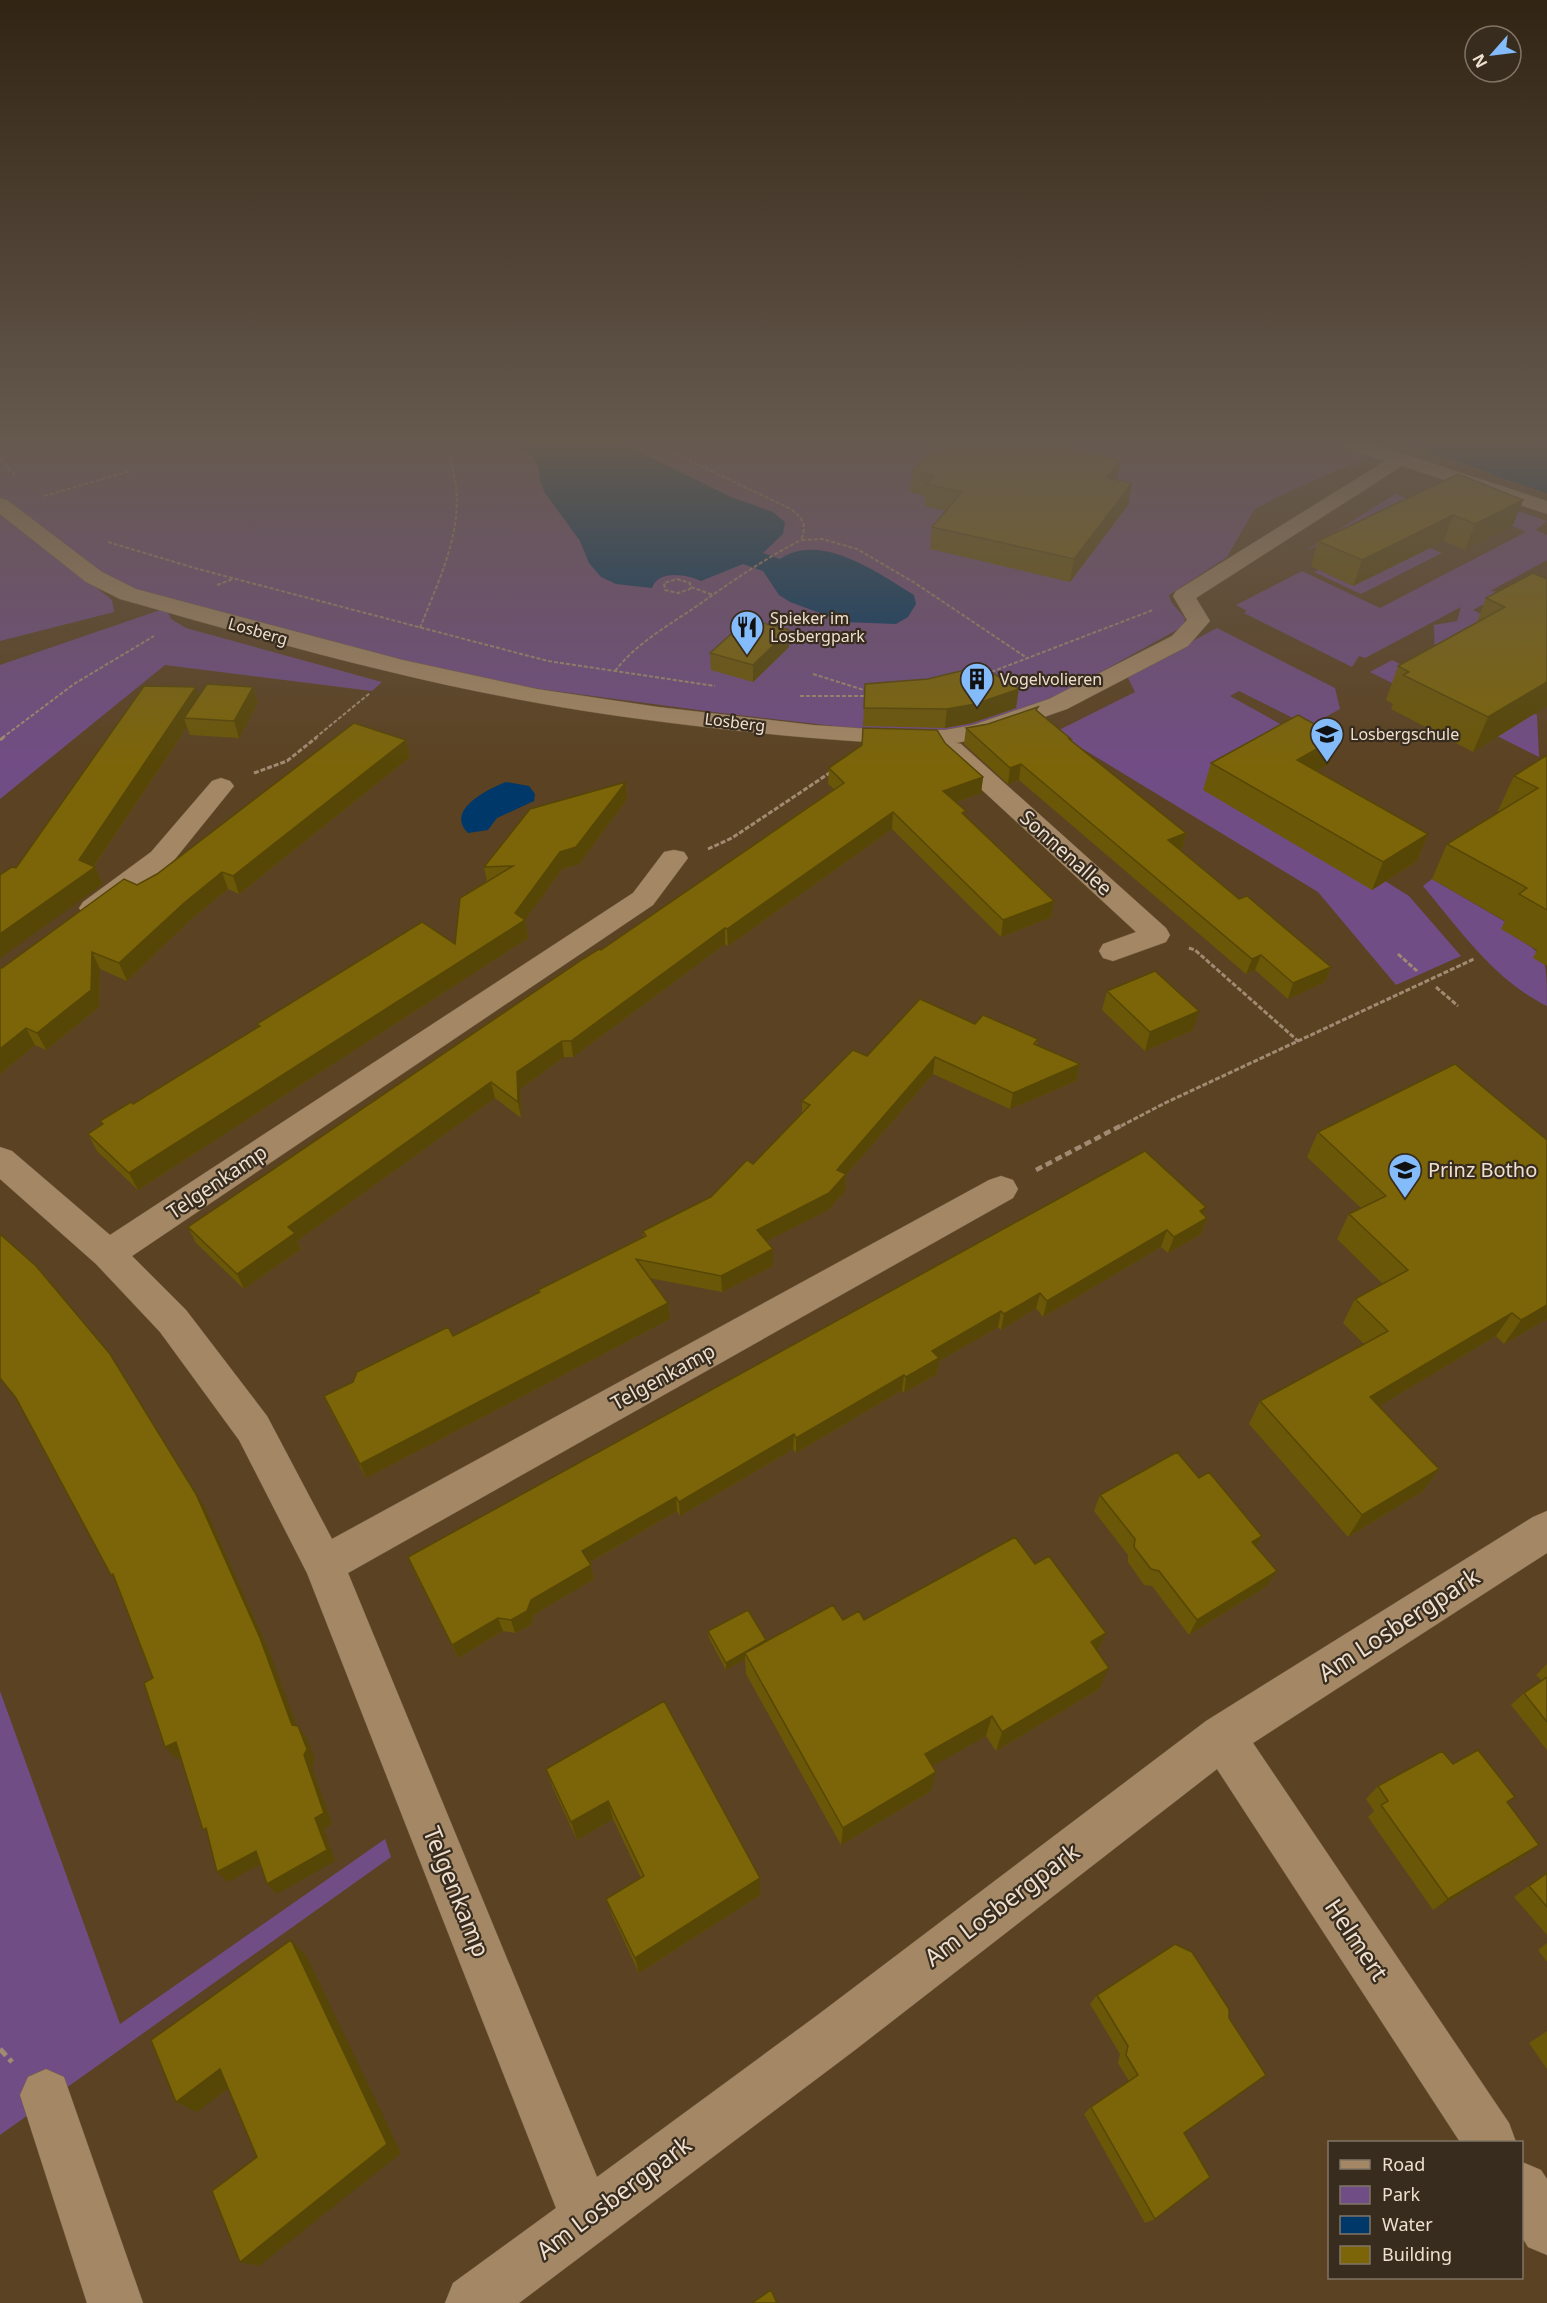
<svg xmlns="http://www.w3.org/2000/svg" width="1547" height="2303" font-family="'Noto Sans',sans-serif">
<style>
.green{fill:#714d85}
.water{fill:#00386a}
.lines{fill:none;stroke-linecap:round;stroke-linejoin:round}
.minor-casing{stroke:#745f42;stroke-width:1}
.path-far3{stroke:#a08b72;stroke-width:2;stroke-dasharray:4 2;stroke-linecap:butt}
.path-far2{stroke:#a08b72;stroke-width:3;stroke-dasharray:5 2;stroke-linecap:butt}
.path-far1{stroke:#a08b72;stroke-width:4.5;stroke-dasharray:7 4;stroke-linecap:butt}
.path{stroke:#a08b72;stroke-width:5;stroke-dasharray:9 4.5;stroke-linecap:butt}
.minor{fill:#a48866;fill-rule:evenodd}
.wall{fill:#6b5708}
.shaded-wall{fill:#574706}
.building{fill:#7c6509;stroke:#574706;stroke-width:1.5}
.labels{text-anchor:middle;stroke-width:4.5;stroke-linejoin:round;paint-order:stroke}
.far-poi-label{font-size:16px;fill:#efdfce;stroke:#372c1e;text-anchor:start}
.far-street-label{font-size:16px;fill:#efdfce;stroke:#372c1e}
.street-label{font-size:20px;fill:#efdfce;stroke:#372c1e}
.poi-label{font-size:20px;fill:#efdfce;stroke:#372c1e;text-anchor:start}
.near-street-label{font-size:24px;fill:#efdfce;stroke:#372c1e}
</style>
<rect width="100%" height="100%" fill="#5b4222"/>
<path class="green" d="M0,442h1329l41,14 -91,40 -25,14 -27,47 -58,38 2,7 14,16 -1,8 -150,83 -25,9 -71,14 -69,-2 -148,-17 -196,-26 -205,-45 -177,-50 -42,-18 -101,-77z
M1395,494l20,7 -110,50z
M1484,499l63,22 -11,9 11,5v25l-57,31 56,5 -46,-1 -27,15 16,8 -35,57 83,40 2,42 -169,-85 22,-12 14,7 29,-4 -1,-38 23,-4 4,-14 -96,51 -6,-2 -7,11 -108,-54 3,-2 -11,-6 66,-34 78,37 146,-76 -34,-15z
M0,512l112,88 2,12 -114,29z
M1430,548l12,5 -81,41 -47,-22 5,-2 34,16z
M166,608l5,11 15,9 196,54 -10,9 -207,-26 -165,134v-134z
M1217,628l118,60 5,21 -31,17 -70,-35 -9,5 54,30 -80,64 168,99 13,-8 24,15 52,60 -65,29 -78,-93 -263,-160 80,-40 -8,-16z
M1432,879l77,45 -7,5c45,28 45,22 45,77 -53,-26 -87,-76 -124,-120z
M0,1691l120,333 265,-185 6,18 -391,278z"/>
<path class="water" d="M507,442h112l112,55 42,15 12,10 -2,12 -20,19 17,6c41,-28 99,15 134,36l2,9 -8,13 -12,7 -52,-2 -54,-20 -11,-7 -16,-24 -20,-7 -42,17c-14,-6 -42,-12 -49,7l-36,-4 -15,-7 -12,-14 -9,-22 -35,-48 -5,-12 -1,-14 -6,-10z
M1400,442l147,1v50l-58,-19 2,-1z
M506,782l23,4 6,8 -1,7 -37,17 -9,12 -20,3c-24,-23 22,-45 38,-51z"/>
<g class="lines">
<g class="minor-casing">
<path id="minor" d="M1339,442h28l180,59v13l-145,-48 -206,132 14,23 -22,25 -121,63 -81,28 -30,6 5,1 205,184 4,7 -4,7 -53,19 -10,-3 -4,-7 4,-7 33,-12 -193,-178 -3,-5 3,-5c-75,0 -148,-7 -221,-15 -62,-7 -124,-15 -184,-26 -141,-25 -281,-65 -418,-104l-34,-17 -86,-68v-16l7,2 95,72 34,17 267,71 134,29 121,18 155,18 72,5h60l28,-5 76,-26 123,-63 15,-16 -14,-24 3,-5 209,-130 -44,-15z
M221,778l9,3 4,5 -63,78 -68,50 -10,3 -10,-3 -4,-6 4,-6 68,-50 61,-71z
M674,850l10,2 4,6 -35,47 -521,351 54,54 81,106 65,123 657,-359 12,-4 12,4 5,9 -5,9 -665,375 249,604 222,-163 387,-293 327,-204 14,-6v42l-294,190 256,380 7,19h-56l-243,-373 -362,281 -336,253h-74l8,-20 103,-75 -249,-635 -68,-133 -79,-108 -64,-68 -96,-85v-32l12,4 98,84 523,-342 31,-41z
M46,2069l18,8 79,226h-56l-67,-208 8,-18z
M1522,2162l19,8 6,9v76l-19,-8 -6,-10z"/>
</g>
<path class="path-far3" d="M651,442l138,66c13,9 19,16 12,32l21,-1 35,10 58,34 112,75
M0,459l15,16
M44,496l86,-25
M108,542l90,27 350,92 167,25
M677,579l13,4v6l-12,4 -13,-3 -1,-7z
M217,585l16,-6
M691,587l22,8
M420,628c19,-49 47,-103 33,-157 -2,-11 -5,-21 -13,-29
M615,671c20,-26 49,-43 76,-61 36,-25 71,-50 110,-70
M813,674l54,17
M986,674l167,-64
M800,696h68
M2,738l72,-54 80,-48
M315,738l55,-45"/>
<path class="path-far2" d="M0,740l4,-3
M254,773l33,-12 30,-24
M708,849l24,-11 99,-66
M1189,948l6,2 103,91
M1398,954l19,17
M1436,987l22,19
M1121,1126l44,-23 309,-144"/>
<path class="path-far1" d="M1036,1170l88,-46"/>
<path class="path" d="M0,2049l12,13"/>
<use href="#minor" class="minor"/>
</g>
<path class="wall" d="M912,471l205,9 15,3 -4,22 -58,77 -140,-33 2,-22 14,-16 -21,-5v-10l-15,-4z
M1523,500l-10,25 -48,25 -21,-9 -91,45 -42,-20 7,-25z
M1547,579v127l-74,46 -82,-43 2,-5 -7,-4 12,-34 79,-44 9,-24z
M789,630v17l-36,35 -42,-12 -1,-17z
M928,679l88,29 -44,15 -27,5 -82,-2 2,-42z
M253,687l5,16 -19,35 -49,-3 -3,-8 -93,139 9,18 -87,-16 183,-172z
M1038,711l33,28v2l115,92 -4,16 -2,1 59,49 92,68 -6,15 -37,17 -33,-29 -9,4 -227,-194 -11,4 -44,-40 2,-16 22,-4z
M406,740l4,17 -171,137 -11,-5 -38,31 -63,61 -27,-12 -1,38 -53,43 -11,-5 -35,29 2,-106 135,-83z
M945,743l38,34 -2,16 -25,9 9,14 89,85 -3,16 -50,20 -109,-108 -164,117 -3,-2 -152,113h-9l-44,32 1,29 -26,-20 -198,143 4,8 -57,40 -48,-46 -8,-16 413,-277 233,-161 -6,-5 1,-16z
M1547,755v211l-14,-8 4,-8 -36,-21 4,-8 -73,-42 15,-35 53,-32 -2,-1 16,-35z
M1211,763l118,1 -12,7 111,63 -11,27 -45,29 -169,-100z
M626,782l1,17 -48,65 -17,5 -37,51 3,18 -390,252 -41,-39 -9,-17 14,-9 -2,-4 33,-17 125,-76 -1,-4 198,-80 32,-62 -3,-15z
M1107,991l86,39 -48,21 -43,-41z
M975,1024l63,15 -1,6 43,19 -4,17 -66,28 -77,-35 -87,101 -1,16 -17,19 -62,31 7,25 -51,26 -73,-14 19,25 2,16 -304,159 -35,-67 -7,-15 129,-60 86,-43 -1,-3 105,-53v-6l68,-34 42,-33 49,-50v-13l65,-45z
M1318,1132l229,8v179l-43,25 -8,-8 -117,70 60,63 -16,22 -75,46 -99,-113 11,-23 104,-57 -21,-21 12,-24 28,-15 -46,-45 12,-25 12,-6 -54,-51z
M1206,1207l-3,7 4,4 -6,16 -33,19 -7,-6 -118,70 -7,-9 -35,22 -3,-3 -59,34 -2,13 -33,19 -2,-3 -106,63 -3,-4 -113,67 -3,-5 -88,52 2,2 3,14 -59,35 -4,11 -16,8 -12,-2 -45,27 -44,-87 -6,-14z
M1199,1478l63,58 -6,11 11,39 -78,49 -37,-49 -8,-1 -16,-23v-7l-34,-44 6,-16z
M1035,1564l71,69 -9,19 2,37 -103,62 -10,-15 -54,30 -1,25 -90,54 -95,-171 -1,-15 -19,11 -17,-32 -1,-7 58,11 77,-22h21z
M1547,1664v86l-36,-45 13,-12 18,-12 -6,-6z
M664,1701l96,194 -121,78 -27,-58 -6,-16 35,-21 -28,-59 -36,21 -24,-52 -7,-19z
M1453,1764l55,39 14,54 -89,53 -65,-93 6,-6 -8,-12 12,-13z
M1547,1872v63l-33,-38z
M1547,1943v19l-9,-12z
M1097,1995l87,138 -29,86 -10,4 -61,-109 7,-7 38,-26 -11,-18 2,-9 -30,-50z
M1547,2031v38l-18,-26z"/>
<path class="shaded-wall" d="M1121,460l-4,21 -11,-3z
M1132,483l-4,22 -58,77 4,-23z
M1523,500l-10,25 -48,25 10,-26z
M1453,515l-9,26 -91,45 9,-26z
M789,630v17l-36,35v-17z
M1547,682v24l-74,46 15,-35z
M196,687l6,17 -18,14 3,9 -96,143 4,-3 8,17 -103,74v-24l79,-74z
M253,687l5,16 -19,35 -5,-17z
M1019,689l-3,19 -44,15 -27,5 2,-19z
M1338,737l-9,27 -41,24 9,-28z
M406,740l4,17 -171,137 -6,-18z
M1021,764l-2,16 -11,4 2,-16z
M983,777l-2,16 -39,14 1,-16z
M626,782l1,17 -48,65 -17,5 -37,51 3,18 -390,252 -9,-17 386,-260 45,-61z
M893,812l-1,17 -164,117 -1,-17z
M1186,833l-4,16 -18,7 4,-16z
M1428,834l-11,27 -45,29 11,-28z
M222,872l6,17 -38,31 -63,61 -8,-18 65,-60z
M1054,901l-3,16 -50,20 2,-17z
M725,928v16l-152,113 -2,-16z
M92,952l8,17 -1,38 -53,43 -9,-17z
M1261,955l-6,15 -9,4 6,-15z
M1331,967l-6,15 -37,17 5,-16z
M1199,1011l-6,19 -48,21 5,-19z
M26,1028l9,17 -35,29v-25z
M562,1041l2,16 -44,32 1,29 -3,-16 -1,-30z
M935,1057l-2,17 -87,101 -1,16 -17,19 -71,36v-16l80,-60z
M1080,1064l-4,17 -66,28 3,-16z
M491,1082l4,16 -198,143 4,8 -57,40 -7,-15 51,-47z
M1206,1207l-5,14 6,-3 -6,16 -33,19 6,-16 26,-26z
M1167,1230l-6,17 -118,70 4,-16z
M773,1249v17l-51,26 -1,-16z
M1040,1293l-4,15 -35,22 3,-16z
M668,1303l2,16 -304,159 -6,-14z
M1547,1305v14l-43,25 17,-24z
M1001,1311l-3,16 -59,34 -2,13 -33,19 2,-16 26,-26z
M1512,1313l-16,23 -140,84 14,-23z
M110,1354l95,154 64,143 32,86 -9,-12z
M904,1375l-2,15 -106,63v-15z
M794,1434l-1,15 -113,67 -1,-14z
M1439,1469l-16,22 -75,46 14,-22z
M676,1497l1,14 -92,54 -3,-14z
M1262,1536l-9,16 -1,-10z
M591,1565l3,14 -59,35 -4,11 -16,8 -4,-13 20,-20z
M1277,1571l-10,15 -78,49 8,-15z
M498,1618l5,13 -45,27 -6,-13z
M1106,1633l-10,21 -5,-12z
M766,1640v7l-21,6v6l-19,11v-7z
M1109,1668l-10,21 -103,62 6,-19z
M992,1716l-6,20 -65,37 4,-19z
M298,1726l9,12 8,22 -3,7 20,57 -8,5 11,32 -58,33 -10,-10 37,-129z
M176,1742l11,12 -11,5 -11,-12z
M936,1772l-5,19 -90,54 2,-17z
M608,1801l5,18 -36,21 -6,-18z
M1539,1845l-17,12 -89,53 15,-11z
M256,1851l10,10 -38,21 -11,-10z
M760,1878v17l-121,78 -4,-15z
M291,1940l15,15 95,198 -142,113 -19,-4 147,-118z
M220,2069l19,11 -42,32 -21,-10z"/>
<path class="building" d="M941,442h95l85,18 -15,18 26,5 -58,76 -142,-32 30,-35 -36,-8 8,-8 -22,-5z
M1458,474l65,26 -48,24 -22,-9 -91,45 -44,-19z
M1533,573l14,6v103l-59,35 -85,-42 6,-3 -11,-6 107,-59 -19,-9z
M748,619l41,11 -36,35 -43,-12z
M981,666l38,23 -44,15 -28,5 -83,-1 1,-24 63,-5z
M207,684l46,3 -19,34 -50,-3z
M144,686l52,1 -117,173 16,7 -95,67v-59l12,-8 4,1z
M1038,707l-2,3 35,29h-2l117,94 -18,7 71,59 8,-3 84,71 -38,16 -32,-28 -9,4 -231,-195 -11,4 -44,-40 22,-4z
M1298,715l40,22 -41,23 131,74 -45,28 -172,-99z
M354,723l52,17 -173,136 -11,-4 -38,31 -65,60 -27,-11 -1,38 -54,43 -11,-5 -26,21v-81h2l122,-89 13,6 20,-11z
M863,728l74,2 8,13 38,34 -40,14 23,20 -4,2 92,88 -51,19 -110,-108 -166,117 -2,-1 -154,113h-9l-45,31 1,30 -27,-20 -203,145 7,6 -58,41 -49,-47 395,-268 16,-10 2,1 243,-167 -15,-15 33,-23z
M1547,755v155l-28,-16 8,-6 -80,-44 91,-56 -24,-12z
M626,782l-50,65 -16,5 -45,61 10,7 -396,253 -41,-39 15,-10 -3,-3 31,-19 2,2 127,-78 -3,-2 165,-102 33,22 5,-46 53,-32 -29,1 46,-58z
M1155,971l44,40 -49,21 -43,-41z
M920,999l55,25 8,-9 55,24 -4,5 46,20 -67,29 -78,-36 -98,113 9,4 -17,19 -72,37 16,19 -52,27 -85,-17 32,44 -308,161 -36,-68 29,-14 4,-10 91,-45 5,9 87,-44 -2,-2 108,-54 -3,-5 68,-34 36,-37 6,4 57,-59 -8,-4 51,-51 14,6z
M1455,1064l92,76v165l-26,15 -9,-7 -142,84 69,72 -77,46 -102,-114 128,-70 -33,-32 53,-29 -59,-56 37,-18 -68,-64z
M1145,1151l61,56 -6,4 7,7 -33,19 -7,-7 -120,71 -7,-8 -36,21 -3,-3 -69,40 7,7 -33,19 -2,-2 -108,63 -2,-4 -115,68 -3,-5 -94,54 9,14 -60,35 -4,11 -16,9 -13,-2 -46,27 -44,-88z
M0,1234l36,32 74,88 86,140 64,144 32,87 6,1 9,23 -3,6 20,58 -9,5 12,32 -60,34 -11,-33 -39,21 -11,-44 -3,2 -27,-88 -11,5 -21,-64 9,-5 -40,-104 -2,1 -95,-177 -16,-20z
M1177,1452l22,26 10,-6 53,64 -10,6 25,29 -80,49 -38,-49 -8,-2 -17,-22 1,-8 -35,-44z
M1015,1537l20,27 14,-8 57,77 -15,9 18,26 -107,64 -10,-16 -67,38 11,18 -93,56 -98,-175 88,-48 10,15 16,-9 5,9z
M748,1610l18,30 -40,23 -18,-32z
M1547,1677v45l-23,-29z
M664,1701l96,177 -125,80 -29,-59 38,-23 -36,-75 -37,21 -25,-53z
M1478,1750l37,47 -8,5 32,43 -91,54 -67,-94 7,-4 -10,-15 64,-35 11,13z
M1547,1873v34l-18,-21z
M291,1940l96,204 -147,118 -28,-71 45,-34 -37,-88 -44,33 -25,-62z
M1175,1944l17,8 37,57v9l37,57 -82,58 26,44 -55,42 -64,-112 47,-32 -12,-20 2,-9 -31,-51z
M771,2290l6,13h-25z"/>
<linearGradient id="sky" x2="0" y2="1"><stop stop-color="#322413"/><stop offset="0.58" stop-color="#665a4f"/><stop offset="1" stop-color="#665a4f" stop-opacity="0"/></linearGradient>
<rect width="1547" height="765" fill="url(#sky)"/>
<defs>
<g id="restaurant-pin" transform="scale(1.725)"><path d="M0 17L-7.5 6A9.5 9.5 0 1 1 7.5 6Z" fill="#84bcfb" stroke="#372c1e"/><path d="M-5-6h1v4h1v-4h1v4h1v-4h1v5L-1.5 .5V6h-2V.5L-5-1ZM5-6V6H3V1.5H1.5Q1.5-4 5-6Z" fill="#111"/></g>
<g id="building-pin" transform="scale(1.725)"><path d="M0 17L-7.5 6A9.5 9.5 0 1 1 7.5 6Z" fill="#84bcfb" stroke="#372c1e"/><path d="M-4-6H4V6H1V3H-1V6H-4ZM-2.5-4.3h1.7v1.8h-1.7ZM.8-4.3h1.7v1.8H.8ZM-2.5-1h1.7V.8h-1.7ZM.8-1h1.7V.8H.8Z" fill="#111"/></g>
<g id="school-pin" transform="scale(1.725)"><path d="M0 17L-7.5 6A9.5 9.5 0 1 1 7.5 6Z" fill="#84bcfb" stroke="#372c1e"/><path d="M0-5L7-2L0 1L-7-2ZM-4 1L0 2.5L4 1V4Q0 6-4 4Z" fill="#111"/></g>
</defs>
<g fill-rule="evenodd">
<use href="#restaurant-pin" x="747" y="627"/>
<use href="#building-pin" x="977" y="679"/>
<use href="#school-pin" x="1327" y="734"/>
<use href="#school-pin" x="1405" y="1170"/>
</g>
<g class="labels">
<g class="far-poi-label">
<text x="770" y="624">Spieker im<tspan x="770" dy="18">Losbergpark</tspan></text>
<text x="1000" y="685">Vogelvolieren</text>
<text x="1350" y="740">Losbergschule</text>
</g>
<g class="far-street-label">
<text transform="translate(258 631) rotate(16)" y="6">Losberg</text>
<text transform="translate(735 722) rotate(7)" y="6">Losberg</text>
</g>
<g class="street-label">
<text transform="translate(1066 853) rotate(42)" y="7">Sonnenallee</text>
<text transform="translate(217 1182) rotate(-34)" y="7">Telgenkamp</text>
<text transform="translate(663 1377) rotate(-29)" y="7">Telgenkamp</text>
</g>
<g class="poi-label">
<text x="1428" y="1177">Prinz Botho</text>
</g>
<g class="near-street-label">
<text transform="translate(1399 1625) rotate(-33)" y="8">Am Losbergpark</text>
<text transform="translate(456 1892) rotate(68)" y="8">Telgenkamp</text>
<text transform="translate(1002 1905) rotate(-37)" y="8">Am Losbergpark</text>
<text transform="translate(1356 1940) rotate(56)" y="8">Helmert</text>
<text transform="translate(614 2198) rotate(-37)" y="8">Am Losbergpark</text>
</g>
</g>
<rect x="1328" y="2141" width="195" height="138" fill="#372c1e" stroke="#817464" stroke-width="1.5"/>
<rect x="1340" y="2160" width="30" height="9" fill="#a48866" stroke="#817464" stroke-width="1.5"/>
<text x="1382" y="2171" font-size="18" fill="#efdfce">Road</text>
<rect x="1340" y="2186" width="30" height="18" fill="#714d85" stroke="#817464" stroke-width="1.5"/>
<text x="1382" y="2201" font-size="18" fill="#efdfce">Park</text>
<rect x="1340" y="2216" width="30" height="18" fill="#00386a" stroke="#817464" stroke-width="1.5"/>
<text x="1382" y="2231" font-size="18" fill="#efdfce">Water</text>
<rect x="1340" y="2246" width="30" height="18" fill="#7c6509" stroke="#817464" stroke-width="1.5"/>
<text x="1382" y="2261" font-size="18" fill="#efdfce">Building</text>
<g transform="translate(1493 54) rotate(242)"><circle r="28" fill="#372c1e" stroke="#817464" stroke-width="1.5"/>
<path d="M0-4.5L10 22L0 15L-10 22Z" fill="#84bcfb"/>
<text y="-9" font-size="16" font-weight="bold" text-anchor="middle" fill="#efdfce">N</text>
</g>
</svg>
